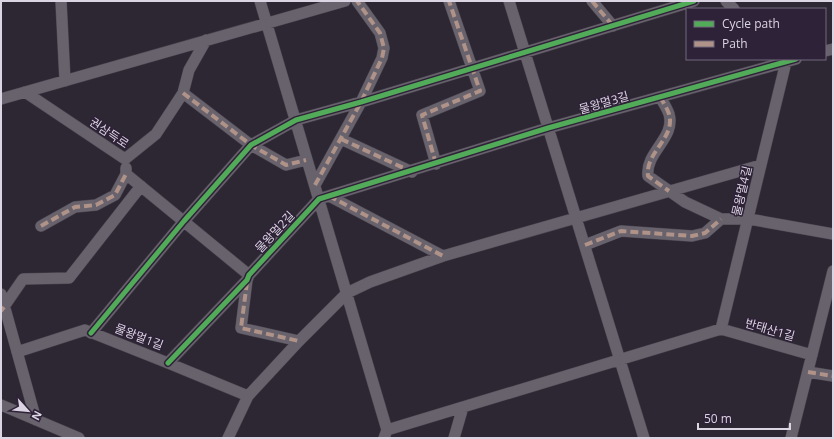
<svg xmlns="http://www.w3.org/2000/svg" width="834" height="439" font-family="'Open Sans','Noto Sans KR',sans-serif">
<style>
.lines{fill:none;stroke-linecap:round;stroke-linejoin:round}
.minor-casing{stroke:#49444e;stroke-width:12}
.minor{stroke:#68626d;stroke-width:11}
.quiet{stroke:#af9288;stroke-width:4;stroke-dasharray:8 4;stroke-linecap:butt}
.cycleway-casing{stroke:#2e2238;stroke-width:8}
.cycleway{stroke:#51ab58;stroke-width:5}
.labels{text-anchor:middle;stroke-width:3;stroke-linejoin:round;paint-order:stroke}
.street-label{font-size:12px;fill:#dbd4e2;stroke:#2e2238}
</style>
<rect width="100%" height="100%" fill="#2d2733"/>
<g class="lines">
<g class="minor-casing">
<path id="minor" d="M61,1l4,80
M260,1l127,429 -3,8
M509,1l135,437
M592,1l21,25
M726,1l8,8
M825,51l8,-2
M25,92l100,67 31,-25 27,-41 6,-23 17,-30
M183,93l68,52 35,20 20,-5
M660,97c3,5 7,11 9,17 7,24 -24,38 -21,62l37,26 36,17
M1,99l344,-98
M341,139l71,33
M436,164l-14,-49 58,-24 -31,-90
M126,174l123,101
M315,185l46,-83 21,-44 2,-10 -4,-15 -23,-32
M329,196l114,60
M41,226l34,-19 21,-2 19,-10 11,-21v-6
M585,245l36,-14 71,5 13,-3 16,-14h28l84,15
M247,280l-6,48 58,13
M1,294l35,126
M1,311l22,-32 46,-1 72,-92
M721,329l65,-267
M721,329l91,26
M91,333l93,-112 67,-76 45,-25 65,-18 333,-101
M17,352l68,-22 83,33 80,33
M168,363l79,-83 2,-5 70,-76 229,-71 248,-69
M808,372l25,4
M1,405l78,33
M387,430l334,-101
M228,438l20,-42 51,-55 48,-48 23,-11 73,-26 318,-91
M454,438l9,-31
M791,438l42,-167"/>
</g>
<use href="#minor" class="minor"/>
<path class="quiet" d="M592,1l21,25
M183,93l68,52 35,20 20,-5
M660,97c3,5 7,11 9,17 7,24 -24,38 -21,62l21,15
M341,139l69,32
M436,164l-14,-49 58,-24 -31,-90
M315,185l46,-83 21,-44 2,-10 -4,-15 -23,-32
M329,196l114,60
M41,226l34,-19 21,-2 19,-10 11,-21
M585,245l36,-14 71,5 13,-3 16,-14
M247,282l-6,46 58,13
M1,311l3,-4
M808,372l25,4"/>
<g class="cycleway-casing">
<path id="cycleway" d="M91,333l93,-112 67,-76 45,-25 65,-18 333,-101
M168,363l79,-83 2,-5 70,-76 229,-71 248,-69"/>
</g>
<use href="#cycleway" class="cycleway"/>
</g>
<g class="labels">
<g class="street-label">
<text transform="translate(604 103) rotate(-16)" y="4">물왕멀3길</text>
<text transform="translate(109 133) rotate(34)" y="4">권삼득로</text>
<text transform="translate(742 191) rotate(-77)" y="4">물왕멀4길</text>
<text transform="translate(275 232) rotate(-47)" y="4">물왕멀2길</text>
<text transform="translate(770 330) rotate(16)" y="4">반태산1길</text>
<text transform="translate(139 337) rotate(21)" y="4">물왕멀1길</text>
</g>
</g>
<rect width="834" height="439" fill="none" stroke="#dbd4e2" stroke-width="4"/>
<rect x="686" y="8" width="140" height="52" fill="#2e2238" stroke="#73697c"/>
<rect x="694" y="21" width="20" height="6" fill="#51ab58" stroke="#73697c"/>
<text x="722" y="28" font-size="12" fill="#dbd4e2">Cycle path</text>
<rect x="694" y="41" width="20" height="6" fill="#af9288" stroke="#73697c"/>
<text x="722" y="48" font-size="12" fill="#dbd4e2">Path</text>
<g transform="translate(28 411) rotate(117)" stroke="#2e2238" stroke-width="3" paint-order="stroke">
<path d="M0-3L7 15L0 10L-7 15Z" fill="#dbd4e2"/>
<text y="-6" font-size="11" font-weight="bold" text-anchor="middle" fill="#dbd4e2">N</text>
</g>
<path d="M698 423v6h92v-6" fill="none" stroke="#dbd4e2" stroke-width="2"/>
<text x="704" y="423" font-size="12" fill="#dbd4e2" stroke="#2e2238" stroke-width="3" paint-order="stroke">50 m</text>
</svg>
